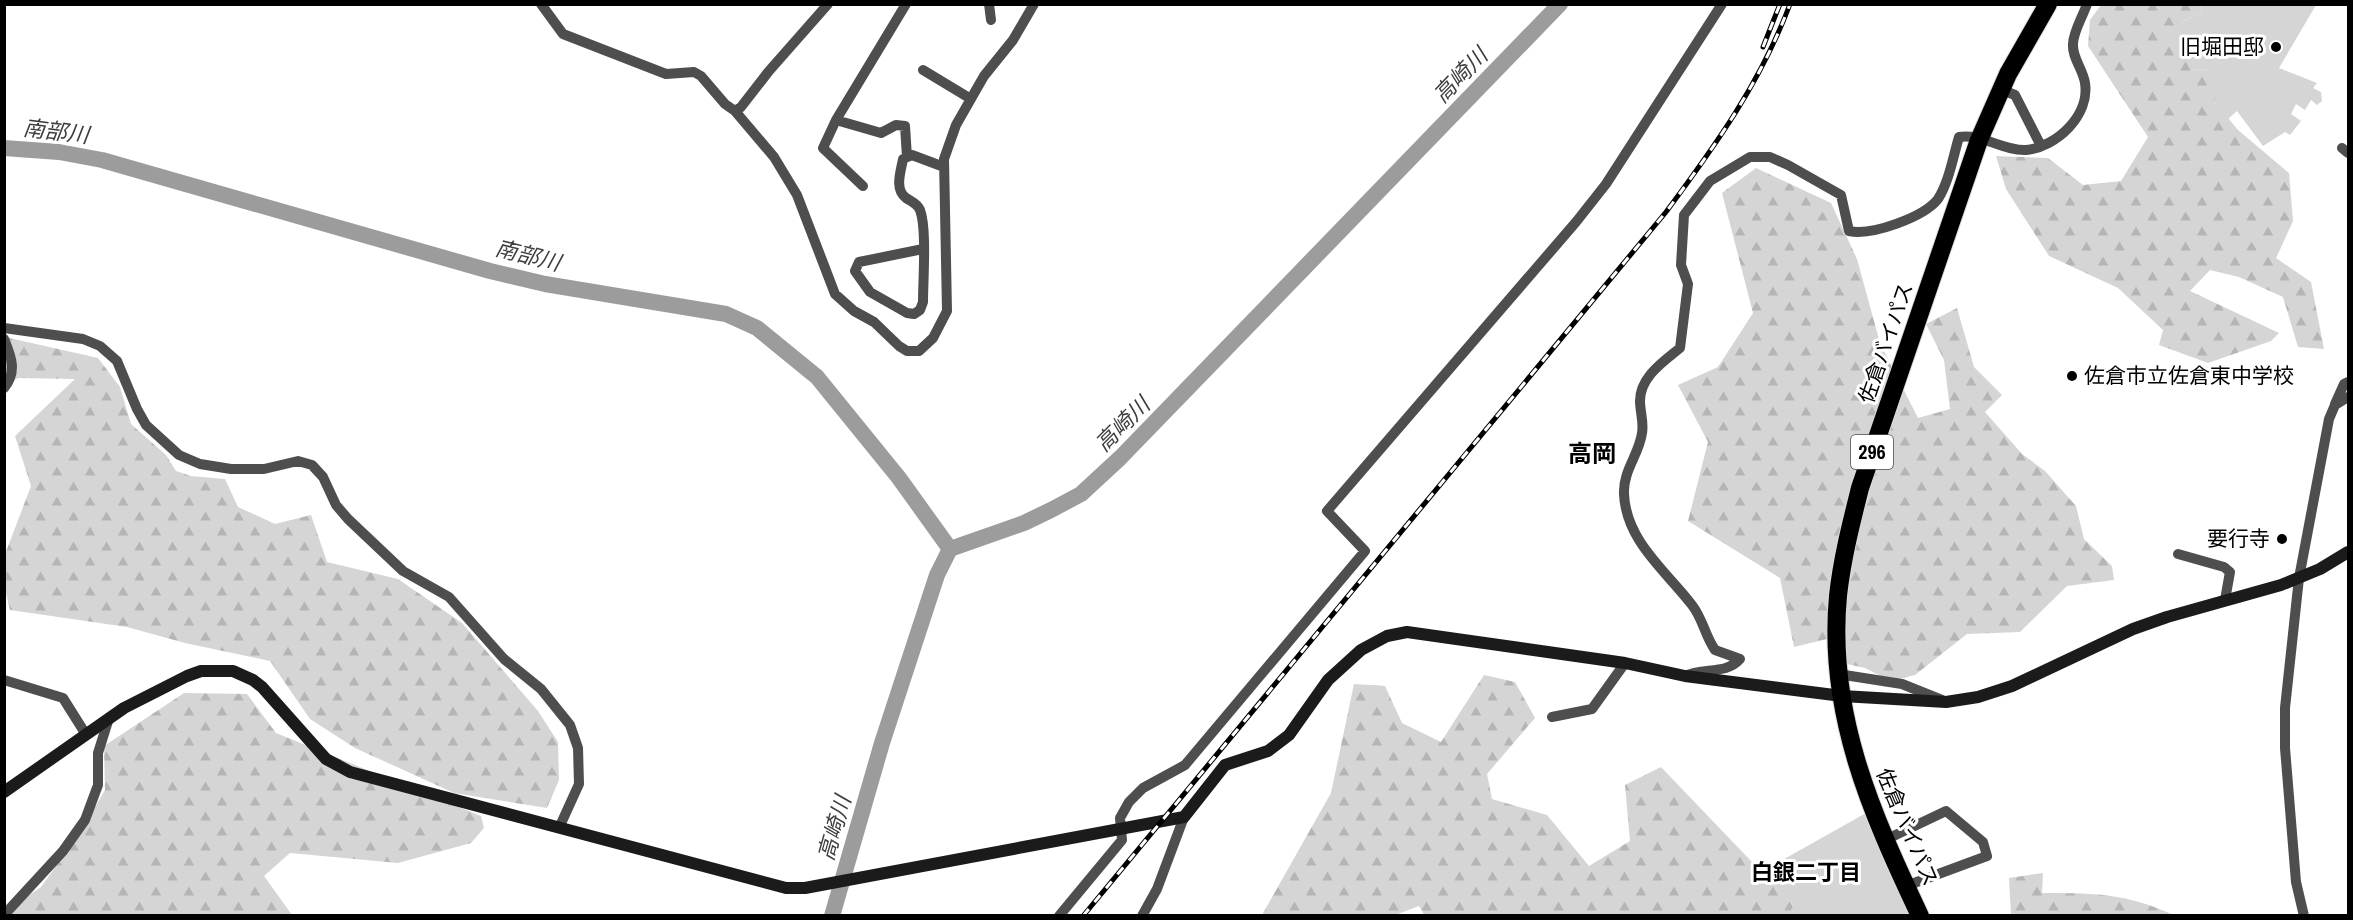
<svg xmlns="http://www.w3.org/2000/svg" width="2353" height="920" font-family="'Archivo Narrow','Noto Sans JP',sans-serif">
<style>
.green{fill:#d5d5d5}
.forest{fill:url(#forest-firs)}
.lines{fill:none;stroke-linecap:round;stroke-linejoin:round}
.river{stroke:#9c9c9c;stroke-width:16}
.highway-casing{stroke:#dbdbdb;stroke-width:20}
.street{stroke:#4e4e4e;stroke-width:10}
.secondary{stroke:#1b1b1b;stroke-width:12}
.highway{stroke:#000;stroke-width:18}
.rail-casing{stroke:#000;stroke-width:5}
.rail{stroke:#fff;stroke-width:3;stroke-dasharray:9;stroke-linecap:butt}
.poi-dot{fill:#000;stroke:#fff;stroke-width:2}
.labels{text-anchor:middle;stroke-width:6;stroke-linejoin:round;paint-order:stroke}
.shield{fill:#fff;stroke:#4c4c4c;stroke-width:1.5}
.shield-label{font-size:20px;font-weight:bold;fill:#000}
.poi-label{font-size:21px;fill:#000;stroke:#fff;text-anchor:end}
.street-label{font-size:21px;fill:#000;stroke:#fff}
.water-label{font-size:22px;font-style:italic;fill:#3d3d3d;stroke:#fff}
.neighbourhood-label{font-size:22px;font-weight:bold;fill:#000;stroke:#fff}
.quarter-label{font-size:24px;font-weight:bold;fill:#000;stroke:#fff}
</style>
<defs>
<pattern id="forest-firs" width="22" height="20" patternUnits="userSpaceOnUse" patternTransform="scale(1.5)"><rect width="22" height="20" fill="#d5d5d5"/><path d="M5 1l3.5 6h-7zM16 11l3.5 6h-7z" fill="#b5b5b5"/></pattern>
</defs>
<rect width="100%" height="100%" fill="#fff"/>
<path class="green" d="M2200,5h116l-37,63 38,15 -4,5 8,4 1,9 -5,4 -6,-5 -6,10 -9,-6 -5,10 10,7 -11,14 -5,-3 -22,14 -26,-35 -9,8 -14,-18 -4,-31 -20,-1 -13,-23 6,-25 19,-8z
M1866,813l49,102h-129l8,-9 -33,-34z"/>
<path class="forest" d="M2101,5h99l2,8 -19,8 -5,24 13,10 -1,14 20,1 11,8 -7,23 24,29 51,43 4,48 -17,37 35,24 13,67 -26,-2 -15,-50 -44,-20 -29,-7 -20,21 89,42 -8,8 -63,22 -49,-18 4,-15 -45,-42 -69,-32 -43,-67 -10,-33 52,2 35,27 38,-4 27,-44 -60,-91 2,-26z
M1756,168l75,35 26,56 23,84 38,75 32,-9 -6,-49 -18,-36 31,-16 17,59 28,28 -17,17 37,42 23,17 31,35 8,33 28,27 2,14 -47,6 -47,46 -53,2 -52,41 -24,6 -26,-13 -27,-6 -11,-23 -33,8 -14,-69 -92,-57 20,-79 -30,-57 40,-18 35,-54 -31,-120z
M5,337l93,21 22,29 11,37 35,31 10,16 15,5 34,3 13,28 37,17 36,-9 16,47 71,17 64,44 76,88 20,31 1,38 -12,28 -93,-15 -99,-45 -45,-29 -40,-58 -85,-18 -58,-16 -117,-17 -5,-21 -1,-32 27,-71 -16,-50 60,-57 -56,-1 -14,5z
M1484,675l31,7 20,36 -48,56 5,25 55,16 42,51 41,-25 -5,-56 36,-18 133,139 -8,10h-361l-6,-10 -24,9h-133l69,-122 23,-109 31,2 17,37 39,19z
M184,693l63,1 29,39 205,83 3,12 -13,15 -73,20 -108,-10 -26,23 28,39 -287,1v-9h7l29,-20 39,-54 25,-43 -1,-44z
M2043,873l-1,20c52,0 83,0 132,22h-163l-2,-37z"/>
<g class="lines">
<path class="river" d="M4,148l55,4 43,8 388,111 55,13 181,30 31,14 60,49 82,101 51,71
M832,916l50,-173 55,-168 13,-26 74,-26 27,-13 30,-16 39,-36 440,-454"/>
<g class="highway-casing">
<path id="highway" d="M1920,916c-49,-104 -93,-203 -82,-320 4,-37 13,-72 22,-108l119,-348 29,-66 40,-70"/>
</g>
<path class="street" d="M541,4l22,30 103,40 28,-2 7,4 24,28 10,7 6,-4 28,-36 59,-67
M906,4l-70,116 45,13 15,-8 9,1 2,31
M989,4l2,16
M923,70l48,29
M2000,89l15,6 26,51
M735,111l39,46 23,38 38,99 19,17 20,11 25,24 8,5h12l14,-13 14,-27 -3,-152 12,-34 28,-49 29,-36 21,-36
M836,120l-13,28 40,38
M2342,148l6,5
M923,249l-64,13 -4,9 15,21 37,21 7,1 6,-4 3,-8c0,-22 4,-74 -3,-92 -3,-7 -8,-8 -14,-12 -12,-9 -5,-27 -3,-39l9,-4 32,12
M4,328l79,11 17,7 17,15 20,48 9,16 33,30 21,9 31,5h33l34,-8 14,4 11,12 13,28 12,14 55,52 46,26 55,62 37,30 29,36 8,23 1,36 -20,44
M4,339c8,19 13,33 0,49
M2335,404l9,-20 4,-2
M2178,554l46,13 6,5 -5,28
M1838,674l64,10 40,16
M1685,676c18,-9 41,-1 55,-17l-25,-9c-10,-14 -12,-31 -23,-45 -26,-34 -66,-64 -68,-111 -1,-24 15,-39 18,-61 2,-10 -2,-22 -2,-32 0,-24 23,-39 40,-53l8,-64 -7,-19 3,-50 26,-34 40,-24h20l18,8 53,30 8,36c23,5 75,-14 89,-32 11,-17 15,-42 21,-62 22,-4 44,14 67,13 31,-3 64,-35 59,-67 -2,-14 -13,-25 -12,-39 0,-12 10,-28 14,-40
M4,680l59,18 22,35
M1552,717l40,-8 33,-46
M1885,840l61,-29 37,31 4,14 -81,30
M4,915l59,-64 22,-31 13,-35v-32l11,-35
M1059,916l63,-76 -2,-22 9,-16 14,-14 42,-23 180,-214 -38,-40 249,-289 30,-38 116,-180
M1142,916l15,-27 27,-72
M2304,916l-8,-34 -11,-134v-40l14,-130 30,-159 6,-14 13,-8"/>
<path class="secondary" d="M4,792l120,-84 63,-32 14,-5h32l20,9 9,7 64,72 24,13 436,116h19l379,-71 41,-52 43,-14 21,-16 39,-55 33,-30 26,-14 20,-4 218,31 60,13 157,20 104,6 32,-5 34,-11 121,-57 34,-12 114,-32 39,-16 28,-17"/>
<use href="#highway" class="highway"/>
<g class="rail-casing">
<path id="rail" d="M1763,47l17,-43
M1083,916l583,-704c49,-66 95,-130 124,-208"/>
</g>
<use href="#rail" class="rail"/>
</g>
<g class="poi-dot">
<circle cx="2276" cy="47" r="6"/>
<circle cx="2072" cy="376" r="6"/>
<circle cx="2282" cy="539" r="6"/>
</g>
<g class="labels">
<rect class="shield" x="1851" y="435" width="42" height="34" rx="4.5"/>
<g class="shield-label">
<text x="1872" y="459">296</text>
</g>
<g class="poi-label">
<text x="2264" y="54">旧堀田邸</text>
<text x="2084" y="383" text-anchor="start">佐倉市立佐倉東中学校</text>
<text x="2270" y="546">要行寺</text>
</g>
<g class="street-label">
<text transform="translate(1886 343) rotate(-71)" y="7">佐倉バイパス</text>
<text transform="translate(1907 827) rotate(67)" y="7">佐倉バイパス</text>
</g>
<g class="water-label">
<text transform="translate(1460 75) rotate(-46)" y="8">高崎川</text>
<text transform="translate(56 131) rotate(7)" y="8">南部川</text>
<text transform="translate(528 255) rotate(14)" y="8">南部川</text>
<text transform="translate(1122 424) rotate(-45)" y="8">高崎川</text>
<text transform="translate(834 828) rotate(-74)" y="8">高崎川</text>
</g>
<g class="neighbourhood-label">
<text x="1806" y="880">白銀二丁目</text>
</g>
<g class="quarter-label">
<text x="1592" y="462">高岡</text>
</g>
</g>
<rect width="2353" height="920" fill="none" stroke="#000000" stroke-width="12"/>
</svg>
